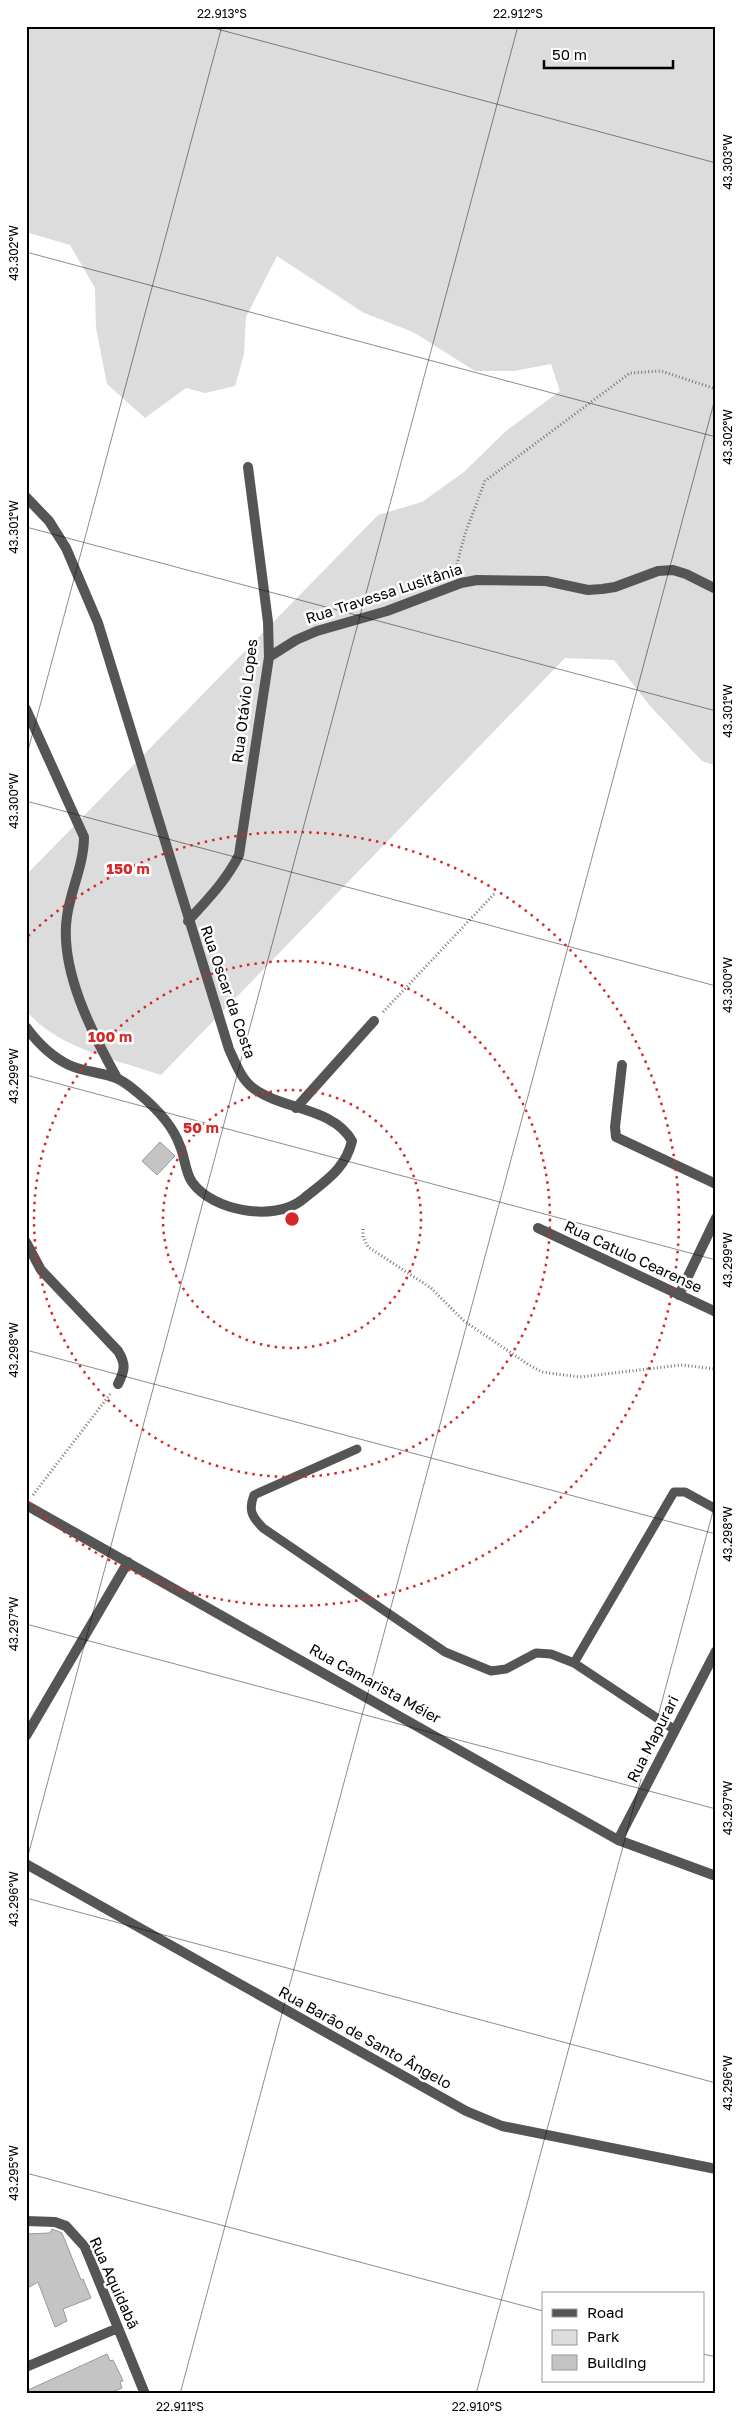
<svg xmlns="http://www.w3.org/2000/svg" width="742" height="2420" font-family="'Golos Text',sans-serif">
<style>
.green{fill:#dcdcdc}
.building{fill:#c4c4c4;stroke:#999}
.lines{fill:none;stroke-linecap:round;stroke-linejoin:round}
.path{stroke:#777;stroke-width:3;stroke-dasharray:1 2.5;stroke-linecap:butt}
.service{stroke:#555;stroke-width:9}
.minor{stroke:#555;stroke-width:10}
.ticks{fill:none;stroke:#000;stroke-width:1;stroke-opacity:0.45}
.ring{fill:none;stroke:#d62828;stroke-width:2.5;stroke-dasharray:2.5 5}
.labels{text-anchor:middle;stroke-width:5;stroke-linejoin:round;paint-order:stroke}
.street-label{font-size:15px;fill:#000;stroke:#fff}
.centre{fill:#d62828;stroke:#fff;stroke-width:2.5}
.ring-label{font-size:15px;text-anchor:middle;font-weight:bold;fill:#d62828;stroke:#fff;stroke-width:5;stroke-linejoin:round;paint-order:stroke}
.neatline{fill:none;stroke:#000;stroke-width:2}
.ticks-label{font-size:12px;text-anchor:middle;fill:#000}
</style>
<rect width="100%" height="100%" fill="#fff"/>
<path class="green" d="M26,26h690v740l-14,-5 -52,-55 -36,-46 -49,-2 -404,417c-47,-16 -101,-26 -135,-64v-136l352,-360 44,-13 42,-30 42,-41 54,-40 -9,-27 -37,7h-39l-62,-39 -49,-19 -87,-57 -31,61 -2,37 -9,32 -30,7 -19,-5 -41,30 -38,-34 -11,-56 -1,-40 -25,-43 -44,-13z"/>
<path class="building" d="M160,1142l15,14 -18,19 -15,-14z
M52,2229l10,4 19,47 2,-1 8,19 -28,11 4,12 -12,6 -17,-45 -12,7v-55l24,-1z
M107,2354l3,7 3,-1 5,10 5,11 -3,1 2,6 -14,6h-82v-3z"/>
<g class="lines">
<path class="path" d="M455,571l10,-37 20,-53 145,-108 31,-2 55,18
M383,1012l112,-119
M363,1229v8l5,10 63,41 33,33 65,44 13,7 38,5 101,-12 35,4
M33,1495l78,-102"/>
<path class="service" d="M357,1449l-103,46c-6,15 -2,22 9,33l182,124 46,19 15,-2 30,-16 15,1 23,9 101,67
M574,1663l100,-171h11l31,17"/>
<path class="minor" d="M26,497l23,24 17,27 32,75 131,426c6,13 12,30 24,39 29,22 80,19 99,53 -7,29 -27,40 -50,59 -28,22 -90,11 -110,-18 -7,-10 -7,-25 -12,-36 -7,-21 -25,-39 -42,-53 -6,-5 -14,-12 -22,-15 -15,-6 -32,-6 -47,-13 -17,-8 -32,-23 -43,-38
M269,657l27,-17 21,-9 70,-20 74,-28 16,-3 69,1 42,9 14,-1 13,-2 43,-16 15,-1 13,4 30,15
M26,709l58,128c0,27 -13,52 -17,79 -8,53 25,117 50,162
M188,921c19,-21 38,-40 51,-66l30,-198 -1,-35 -20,-155
M622,1065l-7,62 1,10 100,47
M296,1108l78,-87
M538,1228l178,84
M26,1242l15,28 77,81c8,13 7,19 0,33
M679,1295l37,-77
M26,1505l592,335 98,36
M26,1736l102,-174
M618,1840l98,-189
M26,1864l440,247 36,15 214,43
M26,2221l29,1 11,4 19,21 60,147
M26,2367l92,-39"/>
</g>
<path class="ticks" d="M206,26l510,137M26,252l690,185M26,527l690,184M26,758l196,-732M26,801l690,185M26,1075l690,185M26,1350l690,184M26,1624l690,185M26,1863l492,-1837M26,1898l690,185M26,2173l517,138M703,2354l13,3M180,2394l536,-1999M476,2394l240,-894"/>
<g class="ring">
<circle cx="292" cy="1219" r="129"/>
<circle cx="292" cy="1219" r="258"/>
<path d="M28 936A387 387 0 1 1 28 1502"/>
</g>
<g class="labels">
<g class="street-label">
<text transform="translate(384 594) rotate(-18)" y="5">Rua Travessa Lusitânia</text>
<text transform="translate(245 701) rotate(-83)" y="5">Rua Otávio Lopes</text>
<text transform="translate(228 992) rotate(71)" y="5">Rua Oscar da Costa</text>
<text transform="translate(633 1257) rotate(25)" y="5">Rua Catulo Cearense</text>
<text transform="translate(375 1684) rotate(29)" y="5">Rua Camarista Méier</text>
<text transform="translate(653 1739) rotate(-63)" y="5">Rua Mapurari</text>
<text transform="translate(365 2038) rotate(29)" y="5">Rua Barão de Santo Ângelo</text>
<text transform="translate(114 2283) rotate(66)" y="5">Rua Aquidabã</text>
</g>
</g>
<circle cx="292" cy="1219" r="8" class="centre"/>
<g class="ring-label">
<text x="128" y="874">150 m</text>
<text x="110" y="1042">100 m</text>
<text x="201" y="1133">50 m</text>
</g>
<rect width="742" height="2420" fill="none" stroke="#ffffff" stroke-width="55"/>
<rect x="542" y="2292" width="162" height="90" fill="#ffffff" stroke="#999999"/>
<rect x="552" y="2309" width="25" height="8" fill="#555555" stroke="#999999"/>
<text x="587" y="2318" font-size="15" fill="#000000">Road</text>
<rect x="552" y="2330" width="25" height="15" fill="#dcdcdc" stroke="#999999"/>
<text x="587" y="2342" font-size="15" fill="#000000">Park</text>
<rect x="552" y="2355" width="25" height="15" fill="#c4c4c4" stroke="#999999"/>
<text x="587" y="2368" font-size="15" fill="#000000">Building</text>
<path d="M544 60v8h129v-8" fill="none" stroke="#000000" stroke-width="2.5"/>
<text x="552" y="60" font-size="15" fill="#000000" stroke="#ffffff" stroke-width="4" paint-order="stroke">50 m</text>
<rect x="28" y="28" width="686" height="2364" class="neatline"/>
<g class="ticks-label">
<text x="222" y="18">22.913°S</text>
<text x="518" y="18">22.912°S</text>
<text transform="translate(728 162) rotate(-90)" y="4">43.303°W</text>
<text transform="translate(14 253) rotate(-90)" y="4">43.302°W</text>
<text transform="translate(728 437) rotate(-90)" y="4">43.302°W</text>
<text transform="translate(14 527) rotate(-90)" y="4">43.301°W</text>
<text transform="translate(728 711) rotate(-90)" y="4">43.301°W</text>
<text transform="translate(14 801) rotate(-90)" y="4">43.300°W</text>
<text transform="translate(728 985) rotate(-90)" y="4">43.300°W</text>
<text transform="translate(14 1076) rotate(-90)" y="4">43.299°W</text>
<text transform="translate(728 1260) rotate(-90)" y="4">43.299°W</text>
<text transform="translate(14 1350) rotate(-90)" y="4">43.298°W</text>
<text transform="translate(728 1534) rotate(-90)" y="4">43.298°W</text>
<text transform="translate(14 1624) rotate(-90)" y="4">43.297°W</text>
<text transform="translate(728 1808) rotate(-90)" y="4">43.297°W</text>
<text transform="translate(14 1899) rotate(-90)" y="4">43.296°W</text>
<text transform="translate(728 2083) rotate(-90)" y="4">43.296°W</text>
<text transform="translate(14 2173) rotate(-90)" y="4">43.295°W</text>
<text x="180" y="2411">22.911°S</text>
<text x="477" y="2411">22.910°S</text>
</g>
</svg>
